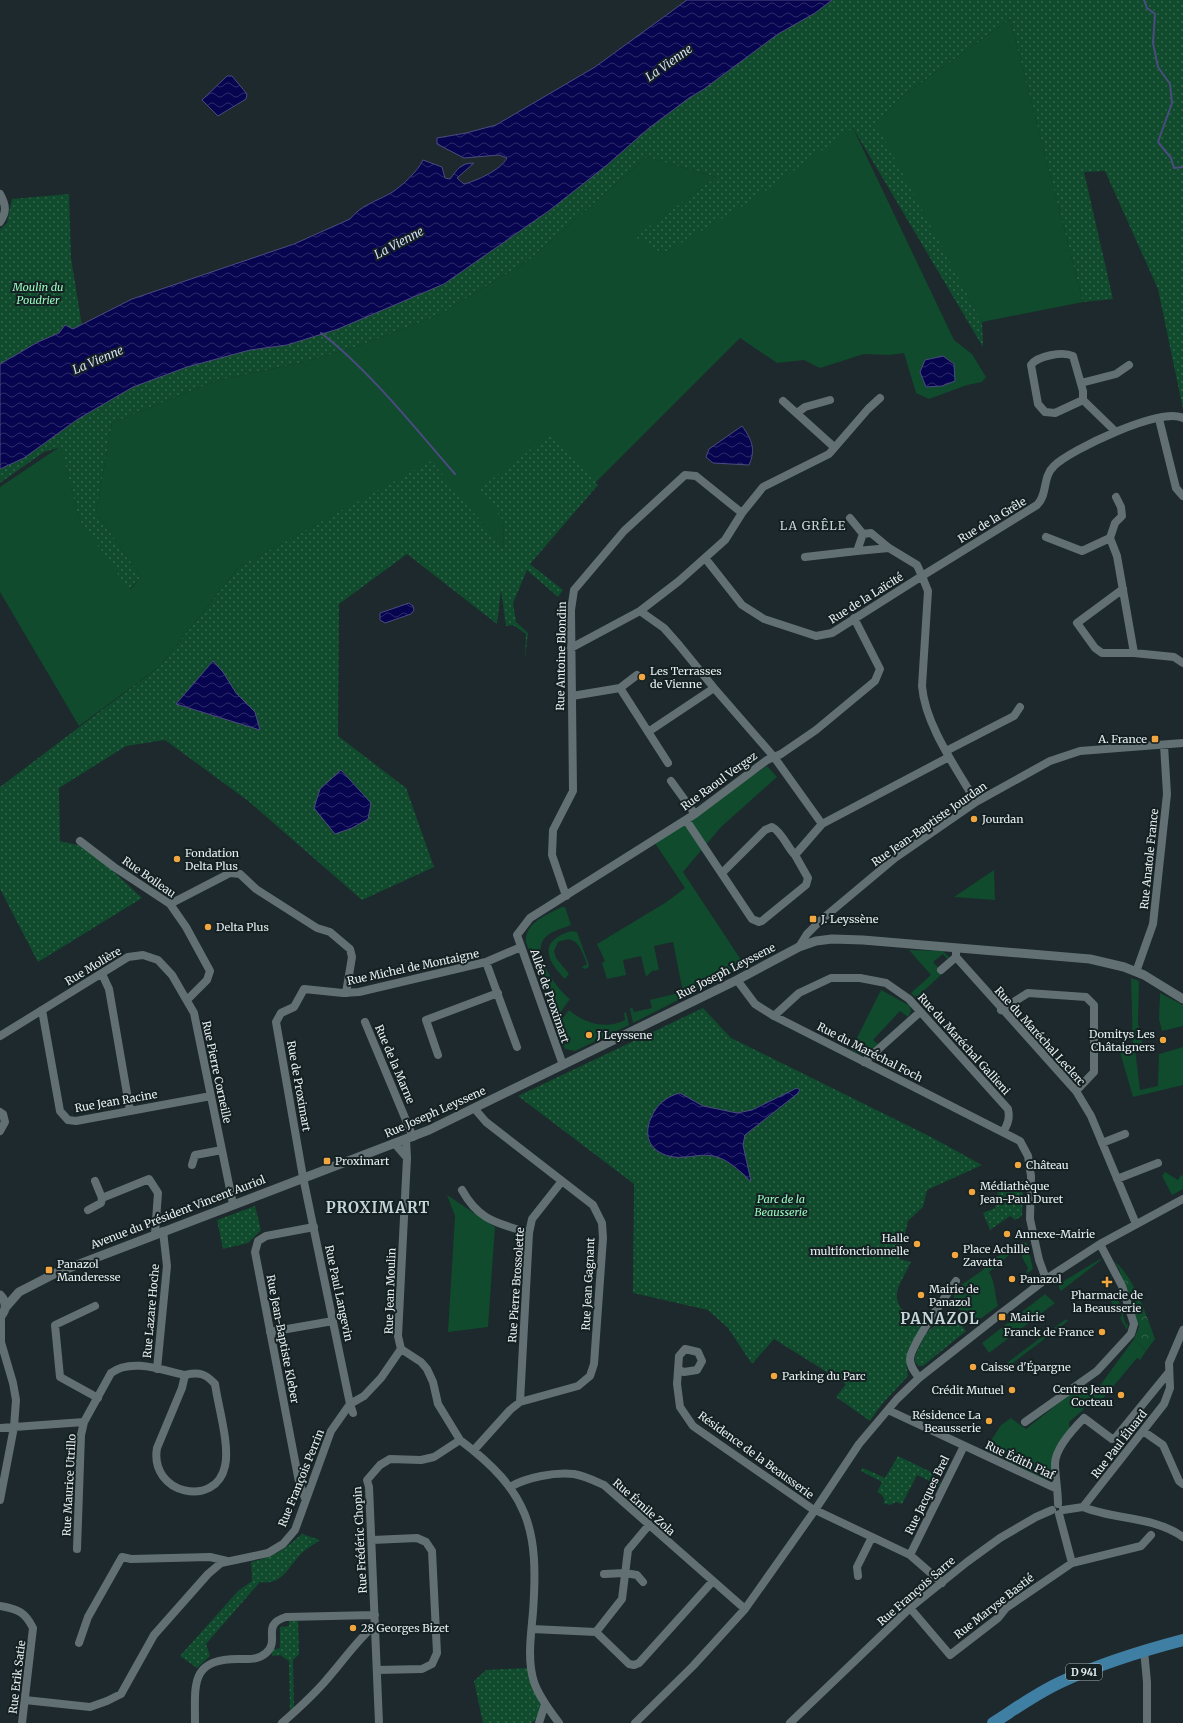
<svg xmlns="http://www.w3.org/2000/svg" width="1183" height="1723" font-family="Merriweather,serif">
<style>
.grass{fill:#0f4b2c}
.forest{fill:url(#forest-crowns)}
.park{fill:url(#park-dots)}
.water{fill:url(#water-waves);stroke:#4b4b80}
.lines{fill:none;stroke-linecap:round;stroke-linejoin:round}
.stream{stroke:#4b4b80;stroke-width:2}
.minor{stroke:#627073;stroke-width:8}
.tertiary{stroke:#627073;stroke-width:9}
.primary{stroke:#407fa4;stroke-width:12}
.poi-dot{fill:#f1a63f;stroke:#142022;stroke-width:1.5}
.labels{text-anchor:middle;stroke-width:4;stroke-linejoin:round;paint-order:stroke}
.shield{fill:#142022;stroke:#a8b0b2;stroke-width:1}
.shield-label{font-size:10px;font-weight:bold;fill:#e7eef0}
.park-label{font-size:11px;font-style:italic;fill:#9afbbf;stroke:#142022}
.street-label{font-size:11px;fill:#e7eef0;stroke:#142022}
.poi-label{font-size:11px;fill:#e7eef0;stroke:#142022;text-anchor:start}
.water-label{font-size:12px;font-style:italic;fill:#d5ddf3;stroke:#142022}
.neighbourhood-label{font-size:12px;letter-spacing:1px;fill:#c5d4d7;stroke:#142022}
.district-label{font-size:15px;font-weight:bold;letter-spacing:1px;fill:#c5d4d7;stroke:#142022}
</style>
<defs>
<pattern id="forest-crowns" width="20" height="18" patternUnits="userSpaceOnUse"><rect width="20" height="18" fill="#0f4b2c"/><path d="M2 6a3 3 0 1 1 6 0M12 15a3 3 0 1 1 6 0" fill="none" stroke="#32654b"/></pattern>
<pattern id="park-dots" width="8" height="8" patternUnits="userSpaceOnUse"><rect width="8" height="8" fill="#0f4b2c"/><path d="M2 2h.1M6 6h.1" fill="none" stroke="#32654b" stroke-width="1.8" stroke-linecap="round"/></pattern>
<pattern id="water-waves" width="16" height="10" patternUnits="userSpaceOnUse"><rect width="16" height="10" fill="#080550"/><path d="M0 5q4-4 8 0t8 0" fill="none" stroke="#2c2a6a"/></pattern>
</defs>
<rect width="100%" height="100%" fill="#1d292c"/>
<path class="grass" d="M1010,19l73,283 -101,20 -107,-198 25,-26z
M853,128l101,212 18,14 14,23 -4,5 -15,3 -38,14 -13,-6 -12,-40 -15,2 -25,-1 -44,14 -16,-8 -27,3 -37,-25 -144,144 -93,38 1,29 -73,-87 -192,105 -79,99 -81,60 -79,-134v-105l61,-41 18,73 51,71 11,-13 -45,-65 16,-89 103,-42 89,-19 51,-15 84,-32 90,-55 118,-103 69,20 -80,60 27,17z
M767,766l10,11 -56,50 -38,45 62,94 -112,57 -3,-14 2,-2 2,5 18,-4 -2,-8 33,-8 -10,-50 -19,4 5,24 -7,1 -6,6 -5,-21 -18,4 3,15 -19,4 -5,-16 3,-2 -8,-17 68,-41 20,-15 -30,-45z
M994,870l1,30 -41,-3z
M562,907h3l6,18c-7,3 -17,5 -23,10 -21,15 9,54 22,64l-16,22 -28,-79c-2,-19 22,-28 36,-35z
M571,931l6,1 12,33 -1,3 -4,1 -2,-2 5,-3c-6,-15 -10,-31 -29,-22l-4,9 2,7 13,16 -4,5c-20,-20 -26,-38 6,-48z
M909,950l34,1 6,6 -2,2 -4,-5 -10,8 10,11 -27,25 -5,-5 20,-18z
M1131,978l8,3 -1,42 5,24 -8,2 5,41 18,-4 1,-32 24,-7v38l-50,12 -13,-45 13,-3z
M881,990l29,16 1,5 -3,6 -8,-6 -27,29 5,4 -10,8 -7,3 -10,-5z
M1160,993l23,12v21l-21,5 -3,-12z
M569,1010c15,13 37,20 56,10l-1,-7 2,-1 3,13 -54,26 -10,-2 -9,-22z
M1165,1172l13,8 3,-5 2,1v13l-11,6 -10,-19z
M447,1195l48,32 -7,100 -40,5 7,-116z
M1021,1242l6,1 6,26 -7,5 2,-6 -6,-11 1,-6 -7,-2 -27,23c7,12 5,20 9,34l-26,19 -18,-22v-13l29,-20 4,-7z
M1100,1259l1,1 -40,31 -2,-3v-4z
M1045,1294l10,9 -66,50 -7,-10z
M1117,1296l9,29 2,-2 -1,7 -7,-12 2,-2 -11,-14 1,-3z
M1066,1319l2,2 -66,50 -2,-3z
M1134,1339l12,12 -6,9 -3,-2 -36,43 -11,-2 -8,12 -13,11 1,7 -18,32v20l-8,-2 -59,-29 16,-25 10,-7 15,11 53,-42 10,-1 7,5z"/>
<path class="forest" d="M1114,1261c21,17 32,54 41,78l-9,12 -12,-12 5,-12 -20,-58z"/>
<path class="park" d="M832,0h351v409l-25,-120 -53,-118 -21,1 29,127 -30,3 -73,-283 -110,79 -24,26 106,198 1,25 -130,-219 -102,73 -88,53 -28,-17 81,-60 -69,-20 -118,103 -90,55 -84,32 -51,15 -89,19 -103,42 -16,89 45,65 -12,13 -50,-71 -18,-72 -17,5 -44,31v-14l24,-11 54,-39 55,-32 54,-20 63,-17 37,-5 51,-16 106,-45 106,-74 57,-45 42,-37 40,-30 89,-64 37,-21z
M69,194l2,64 11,68 -9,3 -8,-4 -6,8 -21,9 -38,22v-135l7,-6 5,-24z
M552,433l46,52 -68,79 33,26 -5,7 -31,-27 -14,33 3,19 12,11 -3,25 1,-24 -13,-9 -7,1 -5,-36 -4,34 -90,-70 -68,50 -1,132 68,52 28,79 -72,33 -115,-100 -82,-60 -39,6 -67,42 1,53 21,5 32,25 29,27 -104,64 -38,-73v-102l160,-121 79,-99 192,-106 73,88 -1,-29 -24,-31z
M703,1008l28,30 200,99 51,28 -55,25 -4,17 -15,14 -9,38 12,3c-4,9 -13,22 -14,31 -2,23 23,22 23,34 0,4 -3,7 -5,11 -7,14 -10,22 -7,38l-26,28 -12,17 -34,-24 10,-13 -72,-45 -22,25 -24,-36 -20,-18 -75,-17 1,-109 -116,-88z
M1023,1181l-1,35 -7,4 -5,-4 -20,14 -7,-17 12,-5 3,-17z
M255,1206l6,24 -13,13 -25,6 -6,-29z
M949,1316l6,1 11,14 -43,35h-4l-4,-4v-5c5,-10 11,-32 25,-32z
M898,1456l37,18 -1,4 7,4 -1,4 -23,-11 -15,29 -6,-2 -6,3 -7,-2 2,-2 -3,-6 -5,-3 5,-10 -21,-11 2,-3 22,10z
M302,1534l18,6c-5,4 -11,7 -16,11 -15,13 -20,35 -44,31l-54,62 4,12 -13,12 -17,-12 58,-65 14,-10 -1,-19c23,-5 33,-12 51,-28z
M289,1621h9l1,33 -6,6 1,47 -4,3 -1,-49 -9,-6 -8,1v-6l8,-2v-21l9,-1z
M528,1668l13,39 -3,11 -7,5h-48l-9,-42 12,-11z"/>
<path class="water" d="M687,0h145l-17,13 -37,21 -74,55 -15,9 -40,30 -42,37 -57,45 -106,74 -106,45 -51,16 -37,5 -63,17 -54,20 -55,32 -54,39 -24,11v-105l38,-22 21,-9 6,-8 8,4 59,-30 162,-55 56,-25c11,-14 27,-18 41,-26 11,-7 27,-22 32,-33l19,7 3,11 5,1c8,-10 10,-16 24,-16l-17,15 7,6c12,-3 37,-14 43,-26l-8,-3 -35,3 -27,-14v-6l29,-5 30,-8 99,-58z
M227,76h5l15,18 -1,5 -28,17 -16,-16z
M943,356l11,8 1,17 -13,5 -16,1 -6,-15 5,-12z
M742,426c10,14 14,23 7,39l-36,-2 -7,-6 3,-8z
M409,603l4,3 1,4 -3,4 -26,9 -5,-3v-7z
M213,661l10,11 13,21 19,19 5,18 -84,-26z
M341,770l30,33 -3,16 -16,9 -17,6 -21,-26 6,-19z
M797,1088l3,2 -3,4 -52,41 -2,10 8,36c-3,-1 -5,-5 -9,-8 -7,-6 -15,-13 -25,-16 -14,-5 -28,2 -43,0 -22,-3 -32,-19 -23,-39 5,-13 16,-22 29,-25l23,13 34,7 15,-3z"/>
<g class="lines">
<path class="stream" d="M1144,0l3,8 8,6 -2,29 5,24 12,17 2,19 -14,39 13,16 3,10 9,-1
M321,333c48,37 94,95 134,141"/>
<path class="minor" d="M0,194c6,11 7,18 0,28
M1081,383l35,-9 13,-9
M1083,400l-28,13 -10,-1 -7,-8 -7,-39c6,-9 32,-14 42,-9l10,35v9l32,31
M783,401l51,46
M797,413l8,-6 25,-7
M1159,419l17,69 7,8
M1116,497l5,10 1,9 -7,7 -5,15 7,18 17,97 40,4 9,6
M863,534l-6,17 32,-3
M1046,537l36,14 28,-13
M805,557l52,-6
M705,558l37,47 22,14 52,17 16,-3 90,-57 -5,-11 -28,-17 -18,-15 -8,1 -13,-16
M1123,589l-46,34 18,25 7,5h32
M640,611l24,17 15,17 35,43 60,69 48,67 127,-67
M571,648l69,-37 39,-30 46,-41 17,-27 21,-26 66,-33 39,-45 12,-11
M620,688l48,75
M572,696l48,-8 17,-13
M648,732l66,-44
M946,751l68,-35 6,-9
M671,781l24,33
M976,802c-19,-33 -51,-77 -54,-116l6,-95 -6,-15 115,-71c11,-10 5,-28 17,-39 16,-16 108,-60 129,-48
M686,820l66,99 7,3 3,-1 44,-36 2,-7 -13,-23 27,-31
M80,841l34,26 56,37 16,23 24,44 -3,9 -20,20
M722,873l43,-43 7,-3c10,5 15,20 23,28
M566,896l-14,-41 1,-25 20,-39 -2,-181 3,-20 50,-59 61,-56 11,1 46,37
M170,904l60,-31 10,1 16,15 61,39 13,4 20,17 2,8 -6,36
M799,947l8,-13 14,-14 74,-62 81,-56 74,-41 30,-10 103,-8
M956,957l120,134 15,25 45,108
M486,962l31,85
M941,970l15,-13v-6
M1136,972l17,-48 14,-130 -3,-49
M102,974l7,15 21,122
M737,980l18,24 19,12 246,125 8,15 3,20 -1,43 9,41 7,19
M42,1010l18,101 8,9 8,1 135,-25
M1001,1010l27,-17 58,4 8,8v67l-18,19
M774,1016l25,-23 32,-15h29l26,5 23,16 99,110c2,9 0,15 -5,23
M365,1022l48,115
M0,1036l128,-79 15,-2 15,5 14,15 22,38 39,191
M438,1055l-12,-35 72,-27
M864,1062l56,-50
M563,1065l-46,-130 13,-17 165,-104 72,-54 14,-6 35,-24 59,-49 5,-12 -26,-51
M0,1112l3,2 2,8 -5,9
M1102,1143l23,-9
M395,1144l12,14 -1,-19
M192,1165l3,-10 27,-5
M1117,1179l41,-16
M95,1181l7,17 47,-19 9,14 -3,41
M462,1190c17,31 36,33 67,43
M88,1210l13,-7 1,-5
M95,1306l-40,19 5,52 38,21
M270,1332l63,-11
M0,1339l13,44 3,17 -2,27 -14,73
M1,1341v-24
M401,1349l20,13 6,7 6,13 5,22 22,36
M157,1369l10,-103 -4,-35
M679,1370l5,2 13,-2 5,-9 -4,-9 -13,-3 -6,7 -2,28 3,23 13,19 118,82 99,47 32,28
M919,1378c-4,-6 -9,-11 -9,-19 1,-15 36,-63 46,-78
M520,1402l9,-169 3,-14 30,-38
M888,1410l169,79
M353,1413l-3,-9 -47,-227 -27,-155 5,-9 13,-6 10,-18 39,4 16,-1 127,-30 35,-15
M1025,1422l72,-51 34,-37 3,-10 -12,-38 -22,-42
M0,1428l84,-6 27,-49c20,-15 51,-3 74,2l-3,13 -25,60c-8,46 59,61 68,18 5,-21 -7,-60 -10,-82 -10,-11 -16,-12 -30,-9
M1143,1431l20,14 16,36 4,3
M474,1450l36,-40 10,-8 58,-16 12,-10 4,-12 9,-126 -1,-15 -9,-18 -107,-83 -12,-14
M510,1487c17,-10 45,-15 64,-13 11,2 21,7 30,11l141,124
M305,1498l-6,-16 -44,-230 3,-11 8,-5 48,-9
M1058,1504c0,-14 -3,-28 -3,-41 1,-16 18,-34 29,-45l28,21 4,-2 53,-65
M1083,1507c31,13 71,9 100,30
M1063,1510l20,-3 81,-103 6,-16 -1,-25 14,-33
M1059,1514l13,49
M372,1540l45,-2 9,4 6,9 5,102 -5,11 -10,5 -45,1
M77,1549l4,-114 3,-13
M910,1555l54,-109
M604,1574l21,-1 12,2 6,7
M858,1576l-1,-9 15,-30
M0,1606c18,3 25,6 33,22l-11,95
M910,1608l40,47 48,-37 8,-10 66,-45 69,-17 10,-11
M532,1629l64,3 33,32 5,1 5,-2 73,-81
M596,1632l26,-33 6,-49 21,-25
M79,1643l9,-26 34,-60 9,2 79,-2 17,4
M1144,1650l3,32v41
M25,1700l65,7 17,-6 14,-7 33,-59 54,-61 13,-11 47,-10 15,-9 12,-14 36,-99 19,-27 14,-8 17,-18 20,-29 -3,-13 9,-178
M195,1723c0,-39 -5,-65 45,-64 10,0 18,1 26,-6 15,-13 -6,-28 20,-36l89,-2
M282,1723c16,-14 32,-28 46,-45 16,-18 29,-38 47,-53
M379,1723l-10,-236 -2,-7 13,-15 10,-6 31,1 13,-3 26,-17c69,52 79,88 73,172 -2,23 -6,48 1,70 5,15 16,29 25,41
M539,1723l6,-19
M635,1723l58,-57 52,-57 70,-99 44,-66 38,-45 22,-21 80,-63 47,-36 54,-35 83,-45
M790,1723l120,-115 57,-46 33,-24 36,-21 16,-7"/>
<path class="tertiary" d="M0,1295c7,7 7,15 0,22
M5,1308l14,-16 37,-19 373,-143 308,-150 62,-33 17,-6 16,-2 31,1 227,19 34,8 20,8 39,24"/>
<path class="primary" d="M993,1723c22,-14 44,-30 68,-41 40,-19 80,-31 122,-42"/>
</g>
<g class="poi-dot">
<circle cx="642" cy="677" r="4"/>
<rect x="1151" y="735" width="8" height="8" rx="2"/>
<circle cx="974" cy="819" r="4"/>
<circle cx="177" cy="859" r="4"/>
<rect x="809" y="915" width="8" height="8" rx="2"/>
<circle cx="208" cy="927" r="4"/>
<circle cx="589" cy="1035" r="4"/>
<circle cx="1163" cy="1040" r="4"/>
<rect x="323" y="1157" width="8" height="8" rx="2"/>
<circle cx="1018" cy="1165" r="4"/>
<circle cx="972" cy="1192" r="4"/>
<circle cx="1007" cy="1234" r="4"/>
<circle cx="917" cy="1244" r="4"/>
<circle cx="955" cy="1255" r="4"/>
<rect x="45" y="1266" width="8" height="8" rx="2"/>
<circle cx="1012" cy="1279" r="4"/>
<path d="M1105 1276h4v4h4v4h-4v4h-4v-4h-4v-4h4z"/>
<circle cx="921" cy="1295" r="4"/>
<rect x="998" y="1313" width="8" height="8" rx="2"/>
<circle cx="1102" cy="1332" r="4"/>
<circle cx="973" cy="1367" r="4"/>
<circle cx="774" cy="1376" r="4"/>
<circle cx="1012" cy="1390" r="4"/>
<circle cx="1121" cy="1395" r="4"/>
<circle cx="989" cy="1421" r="4"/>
<circle cx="353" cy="1628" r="4"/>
</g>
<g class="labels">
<rect class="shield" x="1066" y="1664" width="36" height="16" rx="3"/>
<g class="shield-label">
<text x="1084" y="1676">D 941</text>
</g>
<g class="park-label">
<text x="38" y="291">Moulin du<tspan x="38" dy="13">Poudrier</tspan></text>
<text x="781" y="1203">Parc de la<tspan x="781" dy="13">Beausserie</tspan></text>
</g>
<g class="street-label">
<text transform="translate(992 520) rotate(-31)" y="4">Rue de la Grêle</text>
<text transform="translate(866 598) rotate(-32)" y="4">Rue de la Laïcité</text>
<text transform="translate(561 656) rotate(-89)" y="4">Rue Antoine Blondin</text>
<text transform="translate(719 781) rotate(-36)" y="4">Rue Raoul Vergez</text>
<text transform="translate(929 824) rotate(-35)" y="4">Rue Jean-Baptiste Jourdan</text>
<text transform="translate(1149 859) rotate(-84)" y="4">Rue Anatole France</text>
<text transform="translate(149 877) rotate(35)" y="4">Rue Boileau</text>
<text transform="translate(93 966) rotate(-31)" y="4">Rue Molière</text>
<text transform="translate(413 967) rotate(-12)" y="4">Rue Michel de Montaigne</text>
<text transform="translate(726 971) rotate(-27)" y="4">Rue Joseph Leyssene</text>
<text transform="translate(550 996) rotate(71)" y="4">Allée de Proximart</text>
<text transform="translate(1040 1036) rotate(48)" y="4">Rue du Maréchal Leclerc</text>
<text transform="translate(964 1044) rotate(48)" y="4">Rue du Maréchal Gallieni</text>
<text transform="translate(870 1052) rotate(27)" y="4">Rue du Maréchal Foch</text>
<text transform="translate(395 1064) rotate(67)" y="4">Rue de la Marne</text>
<text transform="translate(217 1072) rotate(78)" y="4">Rue Pierre Corneille</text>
<text transform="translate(299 1086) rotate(80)" y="4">Rue de Proximart</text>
<text transform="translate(116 1101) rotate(-10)" y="4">Rue Jean Racine</text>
<text transform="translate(435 1112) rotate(-24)" y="4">Rue Joseph Leyssene</text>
<text transform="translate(178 1212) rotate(-21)" y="4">Avenue du Président Vincent Auriol</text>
<text transform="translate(588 1284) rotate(-87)" y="4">Rue Jean Gagnant</text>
<text transform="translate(516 1285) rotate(-86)" y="4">Rue Pierre Brossolette</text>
<text transform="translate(390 1291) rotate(-88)" y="4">Rue Jean Moulin</text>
<text transform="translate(339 1293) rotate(78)" y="4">Rue Paul Langevin</text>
<text transform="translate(151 1311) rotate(-85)" y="4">Rue Lazare Hoche</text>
<text transform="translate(283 1339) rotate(79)" y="4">Rue Jean-Baptiste Kleber</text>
<text transform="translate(1119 1444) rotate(-52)" y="4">Rue Paul Éluard</text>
<text transform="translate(756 1455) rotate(36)" y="4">Résidence de la Beausserie</text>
<text transform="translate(1020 1460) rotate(25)" y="4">Rue Édith Piaf</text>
<text transform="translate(301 1478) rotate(-68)" y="4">Rue François Perrin</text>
<text transform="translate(69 1485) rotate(-87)" y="4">Rue Maurice Utrillo</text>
<text transform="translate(927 1495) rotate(-64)" y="4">Rue Jacques Brel</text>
<text transform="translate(644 1507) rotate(42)" y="4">Rue Émile Zola</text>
<text transform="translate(360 1540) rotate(-93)" y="4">Rue Frédéric Chopin</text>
<text transform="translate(916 1591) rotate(-41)" y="4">Rue François Sarre</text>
<text transform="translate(994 1606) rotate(-38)" y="4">Rue Maryse Bastié</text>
<text transform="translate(17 1677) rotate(-83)" y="4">Rue Erik Satie</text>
</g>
<g class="poi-label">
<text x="650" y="675">Les Terrasses<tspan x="650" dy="13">de Vienne</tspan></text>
<text x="1147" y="743" text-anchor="end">A. France</text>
<text x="982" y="823">Jourdan</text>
<text x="185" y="857">Fondation<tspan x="185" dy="13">Delta Plus</tspan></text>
<text x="821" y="923">J. Leyssène</text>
<text x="216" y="931">Delta Plus</text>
<text x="1155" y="1038" text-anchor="end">Domitys Les<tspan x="1155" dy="13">Châtaigners</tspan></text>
<text x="597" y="1039">J Leyssene</text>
<text x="335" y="1165">Proximart</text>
<text x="1026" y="1169">Château</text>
<text x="980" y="1190">Médiathèque<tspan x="980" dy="13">Jean-Paul Duret</tspan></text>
<text x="1015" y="1238">Annexe-Mairie</text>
<text x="909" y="1242" text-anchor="end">Halle<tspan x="909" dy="13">multifonctionnelle</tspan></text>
<text x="963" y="1253">Place Achille<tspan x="963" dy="13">Zavatta</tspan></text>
<text x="57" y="1268">Panazol<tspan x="57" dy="13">Manderesse</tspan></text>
<text x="1020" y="1283">Panazol</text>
<text x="929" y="1293">Mairie de<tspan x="929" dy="13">Panazol</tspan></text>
<text x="1107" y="1299" text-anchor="middle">Pharmacie de<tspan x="1107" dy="13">la Beausserie</tspan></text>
<text x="1010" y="1321">Mairie</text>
<text x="1094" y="1336" text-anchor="end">Franck de France</text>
<text x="981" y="1371">Caisse d'Épargne</text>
<text x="782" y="1380">Parking du Parc</text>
<text x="1113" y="1393" text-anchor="end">Centre Jean<tspan x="1113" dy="13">Cocteau</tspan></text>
<text x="1004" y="1394" text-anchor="end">Crédit Mutuel</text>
<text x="981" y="1419" text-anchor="end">Résidence La<tspan x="981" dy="13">Beausserie</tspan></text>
<text x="361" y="1632">28 Georges Bizet</text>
</g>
<g class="water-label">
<text transform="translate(669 63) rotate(-35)" y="4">La Vienne</text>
<text transform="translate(399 243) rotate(-28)" y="4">La Vienne</text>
<text transform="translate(98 360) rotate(-23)" y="4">La Vienne</text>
</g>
<g class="neighbourhood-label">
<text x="813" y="530">LA GRÊLE</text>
</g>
<g class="district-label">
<text x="378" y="1213">PROXIMART</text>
<text x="940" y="1324">PANAZOL</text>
</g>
</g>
</svg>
